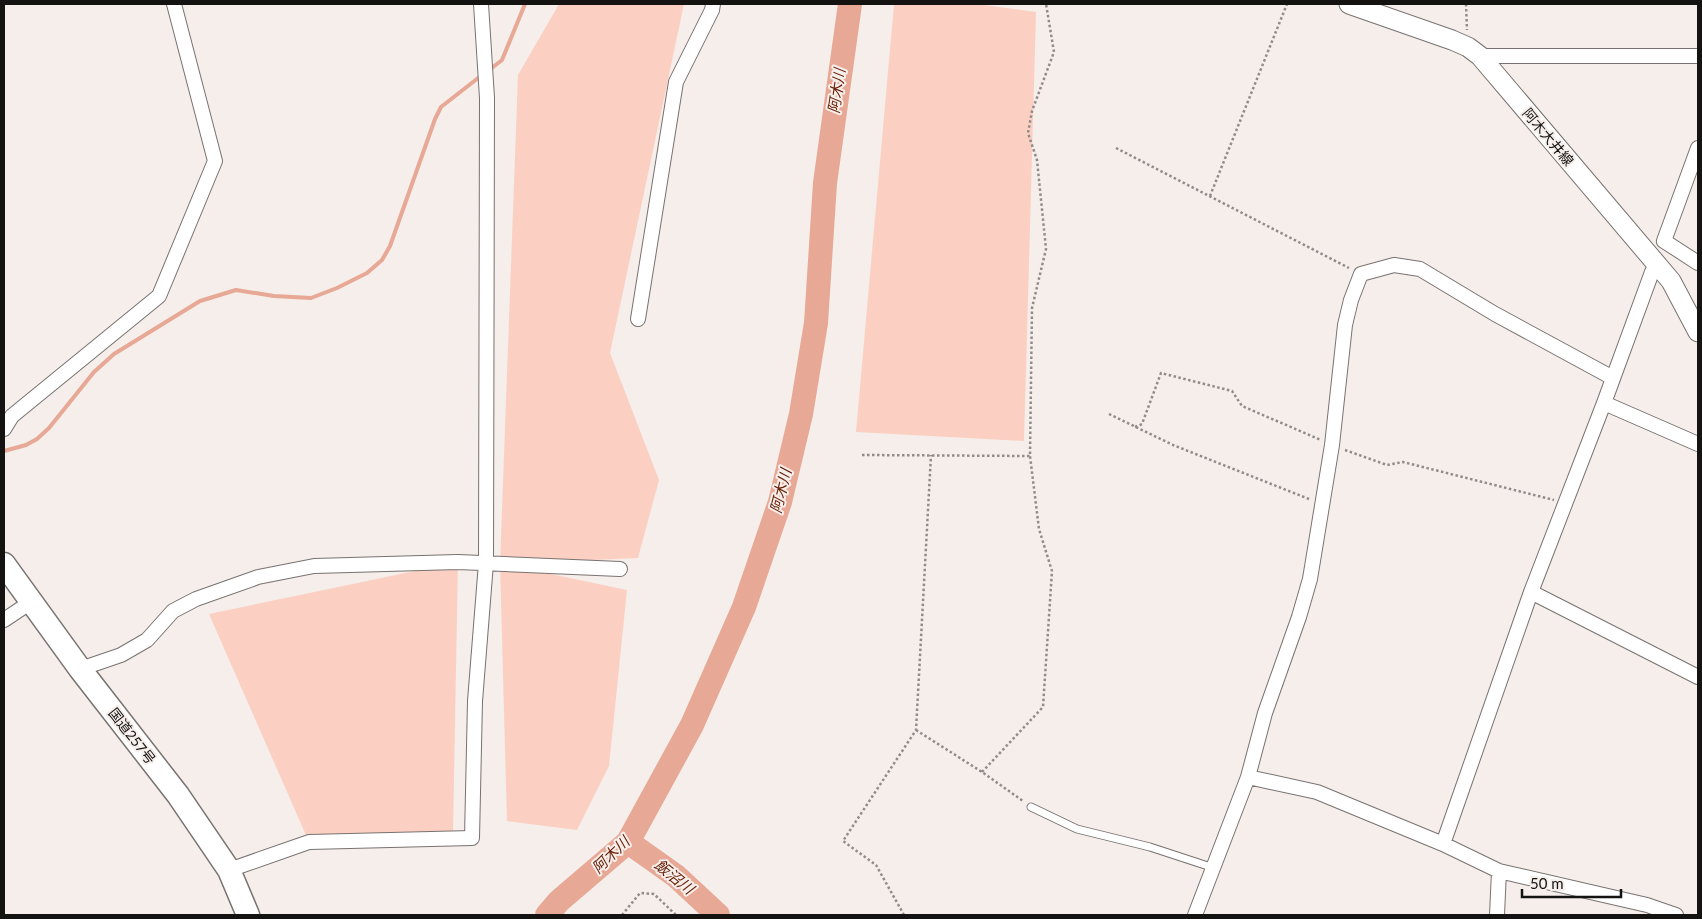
<svg xmlns="http://www.w3.org/2000/svg" width="1702" height="919" font-family="Lato,'Noto Sans JP',sans-serif">
<style>
.green{fill:#fbd0c2}
.lines{fill:none;stroke-linecap:round;stroke-linejoin:round}
.stream{stroke:#e7a895;stroke-width:4}
.river{stroke:#e7a895;stroke-width:24}
.service-casing{stroke:#787270;stroke-width:9}
.minor-casing{stroke:#787270;stroke-width:16}
.secondary-casing{stroke:#787270;stroke-width:21}
.trunk-casing{stroke:#787270;stroke-width:25}
.path{stroke:#918c8a;stroke-width:2.5;stroke-dasharray:2.5 2.5;stroke-linecap:butt}
.service{stroke:#fff;stroke-width:7}
.minor{stroke:#fff;stroke-width:14}
.secondary{stroke:#fff;stroke-width:19}
.trunk{stroke:#fff;stroke-width:22}
.labels{text-anchor:middle;stroke-width:4;stroke-linejoin:round;paint-order:stroke}
.street-label{font-size:14px;fill:#151212;stroke:#f5eeeb}
.water-label{font-size:15px;font-style:italic;fill:#692107;stroke:#f5eeeb}
</style>
<rect width="100%" height="100%" fill="#f5eeeb"/>
<path class="green" d="M559,4h125l-74,349 49,127 -21,78 -135,6 124,26 -18,176 -32,64 -70,-9 -7,-257 18,-489z
M894,4h82l60,8 -12,429 -168,-9z
M458,562l-5,269 -144,11 -100,-228z"/>
<g class="lines">
<path class="stream" d="M488,71l14,-11 23,-56
M4,451l22,-6 11,-6 12,-11 45,-56 20,-18 86,-53 36,-11 38,6 37,2 26,-10 30,-15 15,-13 8,-14 45,-127 6,-12 41,-32"/>
<path class="river" d="M628,842l48,34 42,39
M547,915l12,-14 69,-59 64,-117 52,-118 36,-105 21,-88 15,-91 9,-140 25,-179"/>
<g class="service-casing">
<path id="service" d="M1031,807l46,22 73,18 64,21"/>
</g>
<g class="minor-casing">
<path id="minor" d="M1480,56h218
M1698,148l-34,93 34,22
M638,319l38,-237 36,-72 1,-6
M1604,403l94,41
M4,429l8,-13 147,-120 56,-135 -41,-157
M1531,592l167,85
M4,620l27,-18
M80,669l41,-14 26,-15 26,-29 23,-12 62,-22 56,-11 144,-4 162,7
M1248,777l69,15 126,52 56,27 148,34 29,10
M1443,844l88,-252 73,-189 48,-131 4,-7
M229,870l80,-28 163,-4 3,-137 11,-138 1,-465 -6,-94
M1195,915l53,-138 17,-64 34,-96 11,-38 22,-134 13,-120 6,-25 10,-26 33,-9 26,4 75,45 118,64
M1497,915l2,-44"/>
</g>
<g class="secondary-casing">
<path id="secondary" d="M1349,4l103,36 16,7 12,9 191,225 27,51"/>
</g>
<g class="trunk-casing">
<path id="trunk" d="M4,564l76,105 98,126 51,75 19,45"/>
</g>
<path class="path" d="M1466,4l1,26
M1116,148l233,120
M1210,196l77,-192
M1109,414l64,31 136,54
M1135,427l7,-3 19,-51 71,18 10,15 79,34
M1345,450l42,15 16,-3 151,38
M862,455l168,1 2,-148 14,-59 -9,-89 -9,-27 4,-22 22,-59 -8,-48
M916,730l66,42 41,29
M982,772l61,-65 9,-136 -13,-42 -9,-73
M622,915l18,-22 14,1 22,21
M904,915l-28,-50 -33,-24 73,-111 15,-275"/>
<use href="#service" class="service"/>
<use href="#minor" class="minor"/>
<use href="#secondary" class="secondary"/>
<use href="#trunk" class="trunk"/>
</g>
<g class="labels">
<g class="street-label">
<text transform="translate(1548 137) rotate(50)" y="5">阿木大井線</text>
<text transform="translate(132 736) rotate(52)" y="5">国道257号</text>
</g>
<g class="water-label">
<text transform="translate(837 91) rotate(-82)" y="5">阿木川</text>
<text transform="translate(781 491) rotate(-76)" y="5">阿木川</text>
<text transform="translate(611 855) rotate(-44)" y="5">阿木川</text>
<text transform="translate(674 877) rotate(39)" y="5">飯沼川</text>
</g>
</g>
<rect width="1702" height="919" fill="none" stroke="#151212" stroke-width="10"/>
<path d="M1522 889v8h99v-8" fill="none" stroke="#151212" stroke-width="2.5"/>
<text x="1530" y="889" font-size="15" fill="#151212" stroke="#f5eeeb" stroke-width="4" paint-order="stroke">50 m</text>
</svg>
